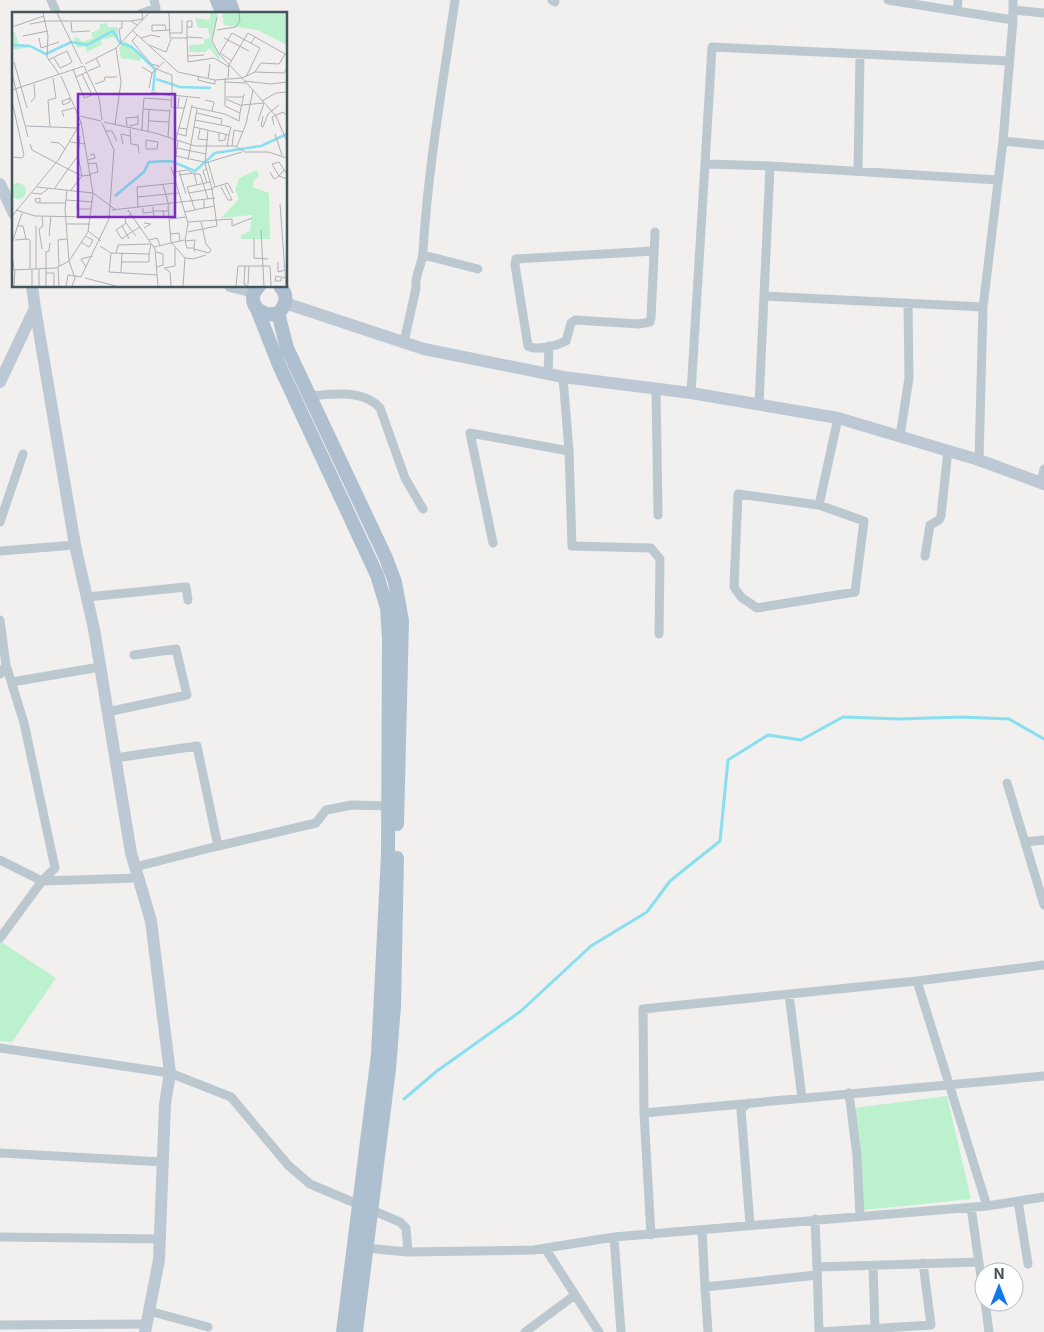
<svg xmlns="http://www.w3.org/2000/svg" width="1044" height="1332" font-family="Inter,sans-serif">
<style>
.green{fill:#bcf1ce}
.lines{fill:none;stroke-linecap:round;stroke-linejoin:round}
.stream{stroke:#87dff0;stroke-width:3}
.street{stroke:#bcc8cf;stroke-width:9}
.secondary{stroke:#bcc9d4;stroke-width:12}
.primary{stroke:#aec0cf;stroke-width:14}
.inset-river{fill:none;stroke:#87dff0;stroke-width:2.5}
.inset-road{fill:none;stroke:#adb1b5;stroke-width:1}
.view{fill:#7b2cbf;fill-opacity:0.15;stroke:#7b2cbf;stroke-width:2.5}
.inset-edge{fill:none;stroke:#46545e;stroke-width:2.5}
</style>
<rect width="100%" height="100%" fill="#f2efef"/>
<path class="green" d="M0,941l56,37 -44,64 -12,-1z
M947,1096l24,103 -107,11 -10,-102z"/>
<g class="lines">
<path class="stream" d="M404,1099l33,-28 84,-60 70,-65 56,-34 23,-31 50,-40 8,-81 40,-25 33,5 42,-23 56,2 62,-2 48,2 35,20"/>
<path class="street" d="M51,0l6,14
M552,0l3,2
M888,0l125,20 -10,121 41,4
M1013,10l31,3
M957,11l1,-11
M140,14l16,-6 -2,-8
M1013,15v-15
M705,164l7,-117 297,14
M858,171l2,-117
M654,251l-138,8 -1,6 13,81c9,5 28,0 38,-5l5,-18 4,-3 64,4 11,-2 1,-4 4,-86
M423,255l55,14
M764,296l219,11 20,-166
M404,342l12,-54c-2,-13 7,-24 7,-37 5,-84 20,-168 32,-251
M548,374l1,-28
M563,377l6,74 3,95 79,2 9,11 -1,75
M656,388l2,127
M691,393l14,-229 65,2 228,14
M308,396c23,-1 55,-8 72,12l25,70 18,31
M759,404l11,-238
M900,436l9,-58 -1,-75
M979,460l4,-153
M1041,483l3,-14
M738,494l81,11 45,16 -9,71 -98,16 -16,-11 -7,-10z
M819,505l19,-87
M0,522l23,-68
M493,543l-23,-110 99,18
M0,551l75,-6
M925,556l5,-31 9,-5 2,-4 7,-66
M87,597l99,-10 2,13
M0,620l6,45 -6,9
M6,665l18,58 31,145 -13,13
M12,682l88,-15
M107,712l80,-17 -11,-46 -42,6
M115,758l82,-12 21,100 -83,21
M1007,783l37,122
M1025,842l19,-2
M218,846l98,-23 10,-13 26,-5 36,1
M0,860l42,21 -42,57
M42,881l96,-3
M917,981l70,225
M789,994l13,104
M0,1048l170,25 61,24 57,68 22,19 90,38 6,6 2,24
M849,1093l8,63 3,60
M749,1103l-8,6 9,116
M644,1113l400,-37
M0,1153l163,9
M1018,1201l10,63
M971,1207l13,91
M815,1219l2,48 162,-5
M702,1230l3,57 112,-12
M651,1235l-7,-122 -1,-104 274,-28 127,-16
M0,1237l160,2
M614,1237l7,95
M366,1248l42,4 126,-2 80,-13 373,-31 57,-9
M545,1248l54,84
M873,1265l2,63
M817,1267l2,65 112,-7 -8,-62
M705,1287l3,45
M985,1302l4,30
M149,1311l59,16
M0,1325l146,-1
M525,1332l50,-37"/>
<path class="secondary" d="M0,184l14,30
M230,286l24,6
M285,303l139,46 139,28 128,16 147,25 141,42 65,24
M35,308l40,237 19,84 37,224 20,68 19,152 -5,31 -6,156 -14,72
M0,382l35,-74 -3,-22"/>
<path class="primary" d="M217,0l6,14
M229,0l5,14
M259,286c-15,15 1,33 19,27 9,-8 10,-18 2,-27
M257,309l22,56 98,210 10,33 2,31 -1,215 -10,200 -35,278
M278,313l9,35 99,210 9,24 7,39 -5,203
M356,1332l33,-263 5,-63 3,-148"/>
</g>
<g transform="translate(12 12)">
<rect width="275" height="275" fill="#f2efef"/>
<path d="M198,1h8l-7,28 9,16 -1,3 -10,-12 -3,4h-17v-7l15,-1v-5l6,-1 -2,-10h-10l-3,-10 15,2zM210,1h65v32l-30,-15 -33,-5zM95,11l1,4h10v9l-18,4 3,4 -16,8 -2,-6 -8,2 -4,-10 5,-1 4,5 11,-4 -2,-5 9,-4v-5zM0,20h3l4,12 12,3 -19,3zM113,29l16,12v8l-20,-3 -2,-10zM245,158l2,6 -6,5v6l16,6 1,46h-29v-4l9,-4 2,-16 -31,3 18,-19 -4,-9 4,-12zM-2 179a8 8 0 1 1 16 0a8 8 0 1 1-16 0Z" fill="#bcf1ce"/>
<path class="inset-river" d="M0,33l18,1 16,8 25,-12 16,3 26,-14 7,12 12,4 23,22 -2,22M144,67l24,8 31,1M103,184l29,-24 5,-10 22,-1 24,10 20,-18 46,-7 26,-12"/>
<path class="inset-road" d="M31,1l5,23 -1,21 12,17M45,1l25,51M157,1l1,25h17l1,24 26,-4 15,9M205,5l-5,24 7,13 23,24 13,-6 29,1 3,-6M119,9l12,-2 -1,-6M59,10l1,10 18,-1M18,12l16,-3h85l6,4M0,15l32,-11M175,15h5v-6h-5v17M154,18l-1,-5h-13v6l18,-1M205,18l19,-3 4,-7 -1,-7M121,19l45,41 37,8 27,-2 34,38 11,26M158,21h12v-13M125,23l-5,6 19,23 8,2M11,24l25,-5M175,25l16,1M27,26l2,10 18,-6M129,26l10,-3 9,2M212,26l25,13M109,31l-2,-14 3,-1v-7M239,31l4,-6 32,18M137,33l17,7 5,-13M176,44l16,-1M42,46l6,10 7,-3 5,-3 -5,-11M36,48l19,-9M220,49l-12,-8 12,-20 28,15 -14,29M2,50l13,46M73,52l31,-16 33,-35M130,55l10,6 12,-11M61,57l3,8 11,-5M144,57l16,6v21M76,59l12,-5 -4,-8M243,60l6,-9 18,1 6,-10M0,62l16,63M187,64l-1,4 8,2 9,2v-4M64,65l8,21 8,-3 -10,-21M216,66l1,-13 19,-32 7,4M196,67l2,-15M232,69l27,3 16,-2M213,70l21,1M83,72l9,-3 1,-4h12M137,76l3,-15M0,78l72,-24 15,32 3,22M139,80l21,4 -1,11 7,1M160,83l28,3M167,85l-1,11h6M214,85h17M57,87l1,3 -7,3 -1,-4 9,-3M214,87l16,7M193,88l9,2 -2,9M0,89l12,54 -2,3 -10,-1M250,89l14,-8 11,-1M19,90l4,-5 -1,-13M230,93l22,-2 -6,18M180,95l33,7 14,7 1,-8 -15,-7v-28M131,97l1,-11 27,2M185,101l25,6 -1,6M228,101l4,-19M68,104l21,5M251,104l-2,10 2,1 5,-13 11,-9M52,105l-2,-6 12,-3M183,108l36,7 -2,8M137,109l20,1 1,-13M92,110l51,11 40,13h40l10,6h23l19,6M103,113l6,-43 -5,-34M262,113l-2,-8 11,-5 4,4M14,114l51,2M115,114l-1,-8 12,-1M117,114l9,-2v-9M38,115l-2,-27 8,-2 -3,-20M182,115l35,8 -2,12M167,116l8,1 5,-24M118,117l1,15 7,1 1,8M188,117l-2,10 10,1M130,118l1,-21 27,2M196,118l-3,33 37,-11M94,119h6l5,10M136,119l1,-22M163,121l11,3 1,-7M207,121v8l6,-1 1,-6M263,122l7,21M156,125l1,-15M164,127l11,-41M134,128l12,2 -1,7h-11zM166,129l-2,15 28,6M39,130l8,1 6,6M58,130l15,2M18,132l2,6 36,19 -13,19M111,132l-2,-10 9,2M179,132l6,-35M220,134l2,-16 9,2M225,134l9,-22 7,-34M165,136l29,6M66,144l4,20 9,-1M76,148l7,-2 -1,-4 -4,1M176,148l3,-16M193,151l7,26 3,-2 -7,-25M76,152l8,-1 2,9 -8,2M194,157l-3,2 4,12M272,158l-5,6 8,3M167,159l7,23M161,160l15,-2 4,3M258,160l4,7 5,-3 -7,-12 7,-2 8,12M182,162h6l8,25M167,163l15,-2 3,12M164,171l12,40 -3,18 2,7h7l1,4M151,173l6,21M25,175l56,6 23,17M203,175l13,-4 5,10M209,175l7,13h4l-7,-15M55,178l-2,19 4,52 6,17 -3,8M59,178l11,-14 -14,-7 10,-13 2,-20M66,179l-1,18h15M20,181l9,1 7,-5M177,181l6,17M125,185l42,-4M54,188l27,2M192,188v8l11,-2M28,191v-5l-5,1 1,3 4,1h25M268,192l6,82M156,194l3,36 14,16 -2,28M141,195v4h15M126,196l-1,-21 39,-4 -5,-16M131,196v5l10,-1M4,198l19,6 56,1M100,198l103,-12M116,198l27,39 3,37M141,199l1,6h10l-1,-6M173,200l19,-4M0,204l47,-57 22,-37 -20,-46M158,207l16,-2M176,210l44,-3v7l20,-8M114,211l10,13M132,211l7,1 -7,4M54,212h24M110,214l5,9 -5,4 -6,-9 6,-4 4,-3 -1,-4 6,-5M249,218l3,56M76,219l13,10M176,220l29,-6 -5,-37 -23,4 -2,-6 23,-5M159,222l8,-1 1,8M37,224l2,-20M242,226v20l14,1M14,227l4,1v29M117,227l-2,-4 13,-8M3,228l11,-1 -3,-13h-5M137,228l8,-2 3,7M173,229l10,-1 -1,8M69,230l8,5 4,-7 -8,-4M0,231l10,-30M88,234l11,7 -2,19 48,3M142,235l30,-7M30,237l-3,-20 4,-3 -1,-10M182,237l15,4 2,-3 -5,-6 -5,-22M144,240l7,2v11l-6,2M99,241l38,1 2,-10M104,241l2,-8 32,-1M0,242l2,15M173,246l8,1 13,-4M109,250h28v-8M266,250v10l7,-2M47,254l-1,-26 9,-1M46,255l1,19M74,255l-5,-8 12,-3M24,257v-43M0,258l44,-2 13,-7 19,-29 5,-39 -12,-71M109,260l1,-19M34,261h8v13M69,265l28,-58 5,-69 -12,-27M73,266l31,8M269,266v3h-6l1,-5 9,2M236,272l1,-18M2,274l1,-16M20,274v-17M27,274v-17M34,274v-34l3,-1 1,-8M54,274l2,-11 13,2M159,274l-1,-14 -6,-4 11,-2v-18M224,274l2,-20h7M236,274l-4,-2 1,-18h25l1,20"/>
<path class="view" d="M66,82h97v123h-97z"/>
<rect width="275" height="275" class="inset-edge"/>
</g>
<g transform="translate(999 1287)"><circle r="24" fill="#ffffff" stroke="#b5bbbf"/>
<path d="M0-4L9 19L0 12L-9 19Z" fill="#1179ea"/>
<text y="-8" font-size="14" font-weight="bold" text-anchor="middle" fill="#46545e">N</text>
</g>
</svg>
